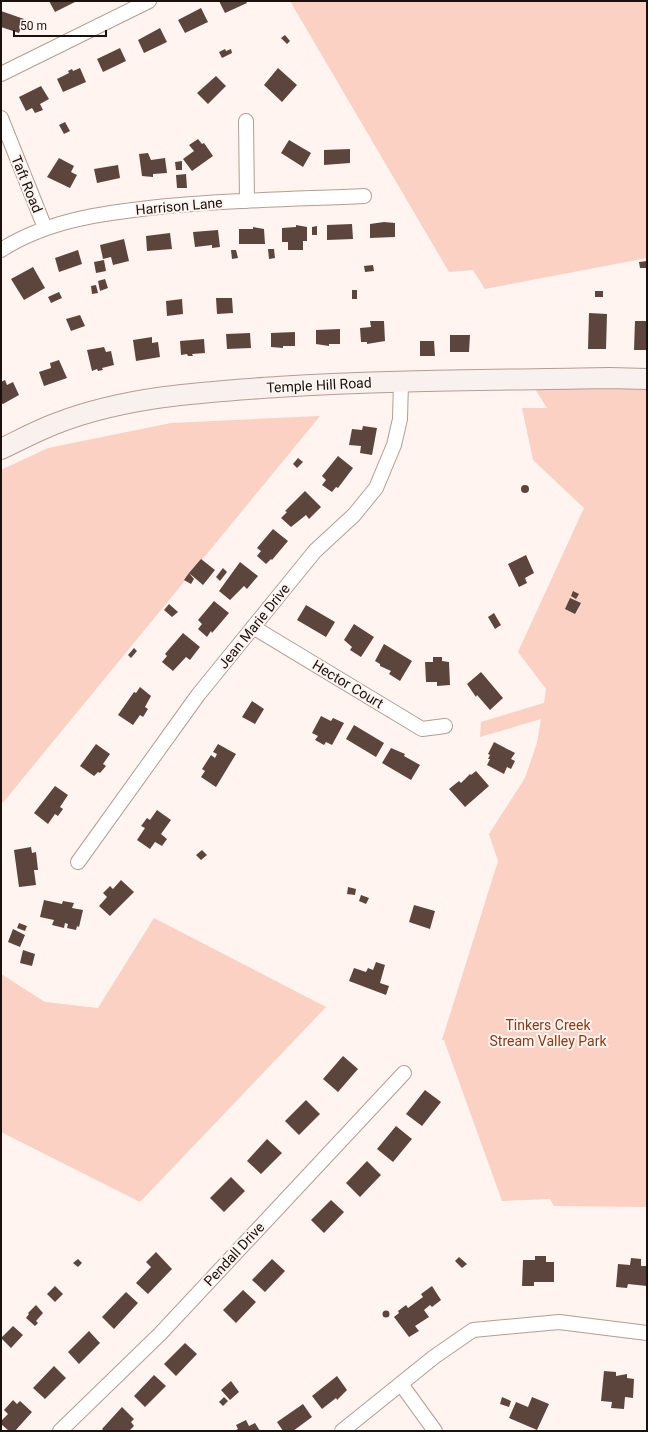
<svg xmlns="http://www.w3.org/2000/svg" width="648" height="1432" font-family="Roboto,sans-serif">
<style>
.green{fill:#fad1c2}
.building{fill:#5c453c}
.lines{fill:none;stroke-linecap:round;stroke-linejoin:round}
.minor-casing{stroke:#b69c92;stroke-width:16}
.secondary-casing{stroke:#b69c92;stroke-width:22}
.minor{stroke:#fff;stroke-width:14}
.secondary{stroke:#f9f1ee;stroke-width:20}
.labels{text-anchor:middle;stroke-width:4;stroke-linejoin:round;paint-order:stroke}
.street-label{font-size:14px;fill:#1a110d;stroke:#fff4ef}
.park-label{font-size:14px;fill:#8b3813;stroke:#fff4ef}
</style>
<rect width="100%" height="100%" fill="#fff4ef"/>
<path class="green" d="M290,1h357v257l-162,31 -12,-19 -24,2z
M647,383v824l-93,-1 -4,-7 -48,2 -58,-161h-2l56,-179 -9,-27 36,-56 12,-35 4,-24 -61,18 1,-15 63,-19 2,-14 -28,-37 66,-144 -51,-48 -11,-52h25l-12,-19 60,-5z
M320,416l-319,389v-335l47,-22 123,-25z
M154,918l172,89 -186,195 -139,-70v-158l44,28 53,6z"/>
<path class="building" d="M49,1h28l-22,11z
M219,1h27l1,2 -22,10z
M201,8l7,14 -23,11 -7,-13z
M1,11l23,8 -5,14 -18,-6z
M160,28l7,14 -23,11 -6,-13z
M285,35l5,6 -3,3 -6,-6z
M120,48l6,13 -23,11 -6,-13z
M225,49l1,2 5,-2 1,4 -10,5 -3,-6z
M80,68l6,14 -23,10 -6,-13 12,-6 -1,-2 4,-2 1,2z
M278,68l19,17 -15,17 -18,-17z
M216,76l10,10 -18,18 -11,-11z
M41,86l8,13 -9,5 3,6 -8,3 -3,-5 -6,3 -7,-14z
M65,122l5,9 -6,3 -5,-9z
M198,139l4,5 2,-1 9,13 -21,15 -9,-12 11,-8 -5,-6z
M289,140l22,13 -8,14 -22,-14z
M350,149v14l-26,2v-15z
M148,153l3,7 14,-2 2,15 -14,1v3l-11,-1 -3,-22z
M59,158l15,8 -3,6 6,3 -7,13 -23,-11z
M182,161v9h-6l-1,-8z
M118,165l2,13 -23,5 -3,-14z
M186,174l1,14h-10l-1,-13z
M384,222l11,1v14l-25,1v-14z
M352,224l1,15 -26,1v-15z
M296,225l11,2v14h-4v9h-15v-8h-6v-14l14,-1z
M317,226v9h-5v-8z
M253,227l11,2 1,15h-26v-15h14z
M218,230l2,17 -8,1v-3l-17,2 -2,-15z
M170,233l2,16 -25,2 -1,-15z
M124,239l5,22 -16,4 -2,-8 -8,2 -3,-14z
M268,249h6l1,9 -6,1z
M78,250l4,14 -23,8 -4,-14z
M231,250h5l2,8 -6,1z
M104,260l2,11 -10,2 -2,-11z
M647,261v7h-7l-1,-6z
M373,265l1,6 -9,1 -1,-6z
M33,267l12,21 -21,12 -13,-21z
M105,279l3,9 -8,3 -2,-10z
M96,285l2,8 -6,1 -1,-8z
M352,290h5v9h-5z
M595,291h8v6h-8z
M59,292l3,6 -11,5 -3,-6z
M216,298h16l1,15 -16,1z
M182,299l1,15 -16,2 -1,-15z
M589,313l18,1 -1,35h-18z
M80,315l5,11 -14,5 -5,-12z
M370,321h14l1,20 -18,3v-2h-6l-1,-14 11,-1z
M635,321h12v29h-13z
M340,329v15h-11v2l-13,-2v-14z
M295,332v14h-12v2l-12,-1v-14z
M250,333l1,15 -24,1 -1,-15z
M450,335h20l-1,17h-19z
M152,337v6l6,-1 2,15 -24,4 -3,-21z
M204,339l1,14 -13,1 1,2h-5l-1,-2 -6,1 -1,-14z
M420,341h14l1,15h-15z
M104,347l2,5 5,-1 3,14 -12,3 1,2 -5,1 -1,-2 -5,2 -5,-21z
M59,360l8,18 -23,8 -5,-14 12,-4 -1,-5z
M5,380l2,5 6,-3 6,13 -16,9 -2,-1v-21z
M363,426l14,2 -5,27 -12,-2 1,-7 -12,-1 3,-16 10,1z
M338,456l15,12 -15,20 -2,-1 -4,5 -10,-7 4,-5 -4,-4z
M298,458l5,4 -6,6 -4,-4z
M521 489a4 4 0 1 1 8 0a4 4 0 1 1-8 0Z
M305,491l16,16 -12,12 -3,-4 -15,12 -10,-9 6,-6 -2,-1z
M273,529l15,12 -16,19 -1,-1 -5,5 -9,-8 4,-5 -4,-3z
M526,555l8,18 -9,5 2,5 -8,4 -11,-23z
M201,559l14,11 -12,15 -14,-12 5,6 -3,5 -7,-4 5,-7z
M240,562l18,14 -11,13 -3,-3 -14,14 -11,-9z
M223,568l4,4 -7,9 -4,-4z
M573,591l6,3 -3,5 -5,-3z
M570,598l11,5 -6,11 -10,-5z
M214,601l15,12 -17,20 -1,-2 -4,6 -9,-8 4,-5 -4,-4z
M169,604l9,8 -6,5 -8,-7z
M306,605l29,17 -9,15 -29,-17z
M494,613l7,12 -6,4 -7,-12z
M354,624l20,13 -13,20 -11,-7 2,-3 -8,-7z
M183,633l17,14 -10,13 -4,-3 -13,14 -11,-9 5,-6 -2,-2z
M384,644l28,17 -12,20 -11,-7 2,-3 -11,-5v-2l-5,-3z
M134,648l3,3 -6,7 -3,-3z
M433,657h9v4l7,1 1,23 -13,1v-4h-11l-1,-20h8z
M481,672l22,26 -13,12 -13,-15 -1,2 -9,-13z
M140,687l11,9 -6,11 3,2 -5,8 -3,-2 -7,10 -15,-10 16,-23 2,1z
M252,701l12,8 -9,15 -13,-7z
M321,716l10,5 2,-3 11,5 -12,22 -6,-3 -2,3 -9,-5 3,-4 -6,-3z
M354,725l30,18 -8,14 -30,-18z
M494,742l21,11 -4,6 4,2 -4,8 -4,-2 -3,7 -17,-9 3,-6h-2l2,-4 -2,-1z
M96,744l14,10 -7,10 3,2 -6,7 -2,-1 -4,4 -14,-10z
M218,744l18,10 -20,33 -15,-10 4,-6 -3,-2 9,-14 4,3 2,-4 -4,-2z
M391,748l14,6 -1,2 16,9 -9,15 -29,-17z
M476,771l13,15 -24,21 -16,-18 10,-8 2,2 9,-9 1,1z
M55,786l13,9 -8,12 3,2 -5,7 -3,-2 -7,10 -14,-11z
M157,810l14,10 -10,14 6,5 -5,7 -7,-4 -5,7 -13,-9 8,-12 -4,-2 6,-8 3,2z
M31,847l1,6 4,-1 2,18h-4l2,15 -17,2 -5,-37z
M202,850l5,5 -6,5 -5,-5z
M121,880l13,12 -24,24 -11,-10 8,-9 -4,-4 7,-7 3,3z
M348,887l8,2 -1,6 -8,-1z
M361,895l8,3 -3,6 -7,-3z
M44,900l18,4 1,-3 11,2 -2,5 11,2 -4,17 -2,-1 -1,4 -9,-2 1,-4 -3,-1 -1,5 -12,-3 2,-5 -14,-3z
M414,905l21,6 -5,18 -21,-7z
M19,923l8,3 -2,5 -8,-3z
M13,929l12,6 -5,12 -12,-5z
M23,950l12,4 -3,12 -12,-3z
M376,962l9,3 -5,18 9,3 -3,9 -37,-14 5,-13 12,4 2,-4 5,2z
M343,1056l15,13 -20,23 -15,-13z
M425,1090l16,12 -19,24 -16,-12z
M306,1100l14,14 -21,21 -14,-14z
M396,1126l16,13 -19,23 -16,-13z
M267,1139l15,14 -21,21 -14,-13z
M367,1161l14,14 -21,22 -14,-14z
M231,1177l14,14 -21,21 -14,-14z
M331,1200l13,12 -20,21 -13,-13z
M156,1252l16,17 -24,25 -12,-11 15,-16 -5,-5z
M535,1256h11v6h8v20h-20v4h-12l1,-26h12z
M459,1257l8,7 -5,4 -7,-7z
M631,1258l10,1v7h6v20l-19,-2 -1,4 -11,-1 2,-23 12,1z
M78,1259l4,4 -4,4 -5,-4z
M272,1259l13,12 -20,21 -13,-12z
M55,1286l8,8 -8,8 -8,-8z
M432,1286l9,14 -9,7 -2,-2 -6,5 5,7 -14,9 4,5 -10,6 -15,-20 5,-4 -1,-2 8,-6 2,3 15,-11 -2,-3z
M243,1290l13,12 -20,21 -13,-13z
M126,1292l12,11 -24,26 -12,-12z
M36,1305l7,8 -7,8 2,2 -3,3 -9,-8 3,-4 -1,-1z
M382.5 1314a3.5 3.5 0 1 1 7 0a3.5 3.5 0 1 1-7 0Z
M13,1326l10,9 -12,13 -10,-10z
M89,1331l11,12 -21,21 -11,-12z
M185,1343l12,11 -21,22 -12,-12z
M54,1366l12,12 -21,21 -12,-11z
M604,1371l12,1v4l11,-2v4l7,1 -1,19 -8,-1 -1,12 -13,-1 1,-6 -11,-1z
M154,1375l12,11 -21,21 -11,-11z
M337,1376l10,14 -10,10 -1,-2 -14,11 -10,-13z
M231,1381l8,11 -9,8 -9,-10z
M224,1397l4,4 -5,5 -4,-4z
M502,1397l9,4 -2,6 -9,-3z
M532,1397l17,7 -12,26 -28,-12 7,-16 12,5z
M13,1400l4,4 3,-3 12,11 -17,19h-6l-8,-7v-3l7,-7 -4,-4z
M303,1404l9,13 -19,14h-10l-6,-9z
M122,1407l12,12 -3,3 3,4 -5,5h-25l-2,-2z
M246,1420l3,6 6,-3 5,8h-26l4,-2 -2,-4z"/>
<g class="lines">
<g class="minor-casing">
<path id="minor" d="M1,74l148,-73
M1,118l44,110
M246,121l1,80
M1,250c47,-30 102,-37 157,-43 68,-7 137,-8 206,-11
M253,627l169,102 23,-3
M78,862l120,-167 117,-144 39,-36 22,-27 18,-43 6,-26 1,-37
M401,1384l34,47
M60,1431l100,-97 244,-261
M342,1431l92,-74 39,-27 86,-8 88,11"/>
</g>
<g class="secondary-casing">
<path id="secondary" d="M1,449c19,-9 39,-20 59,-27 69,-26 145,-30 217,-35 111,-7 222,-7 333,-9l37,1"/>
</g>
<use href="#minor" class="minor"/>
<use href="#secondary" class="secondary"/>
</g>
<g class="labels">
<g class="street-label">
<text transform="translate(27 184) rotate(68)" y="5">Taft Road</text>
<text transform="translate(179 206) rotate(-5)" y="5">Harrison Lane</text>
<text transform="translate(319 385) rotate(-3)" y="5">Temple Hill Road</text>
<text transform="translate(254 626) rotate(-51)" y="5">Jean Marie Drive</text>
<text transform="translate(348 684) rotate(31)" y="5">Hector Court</text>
<text transform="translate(234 1254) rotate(-47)" y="5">Pendall Drive</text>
</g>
<g class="park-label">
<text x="548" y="1030">Tinkers Creek<tspan x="548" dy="16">Stream Valley Park</tspan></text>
</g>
</g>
<rect width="648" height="1432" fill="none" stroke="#1a110d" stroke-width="4"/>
<path d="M14 30v6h92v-6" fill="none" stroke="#1a110d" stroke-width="2"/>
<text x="20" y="30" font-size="12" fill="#1a110d" stroke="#fff4ef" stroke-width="3" paint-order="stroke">50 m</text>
</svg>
